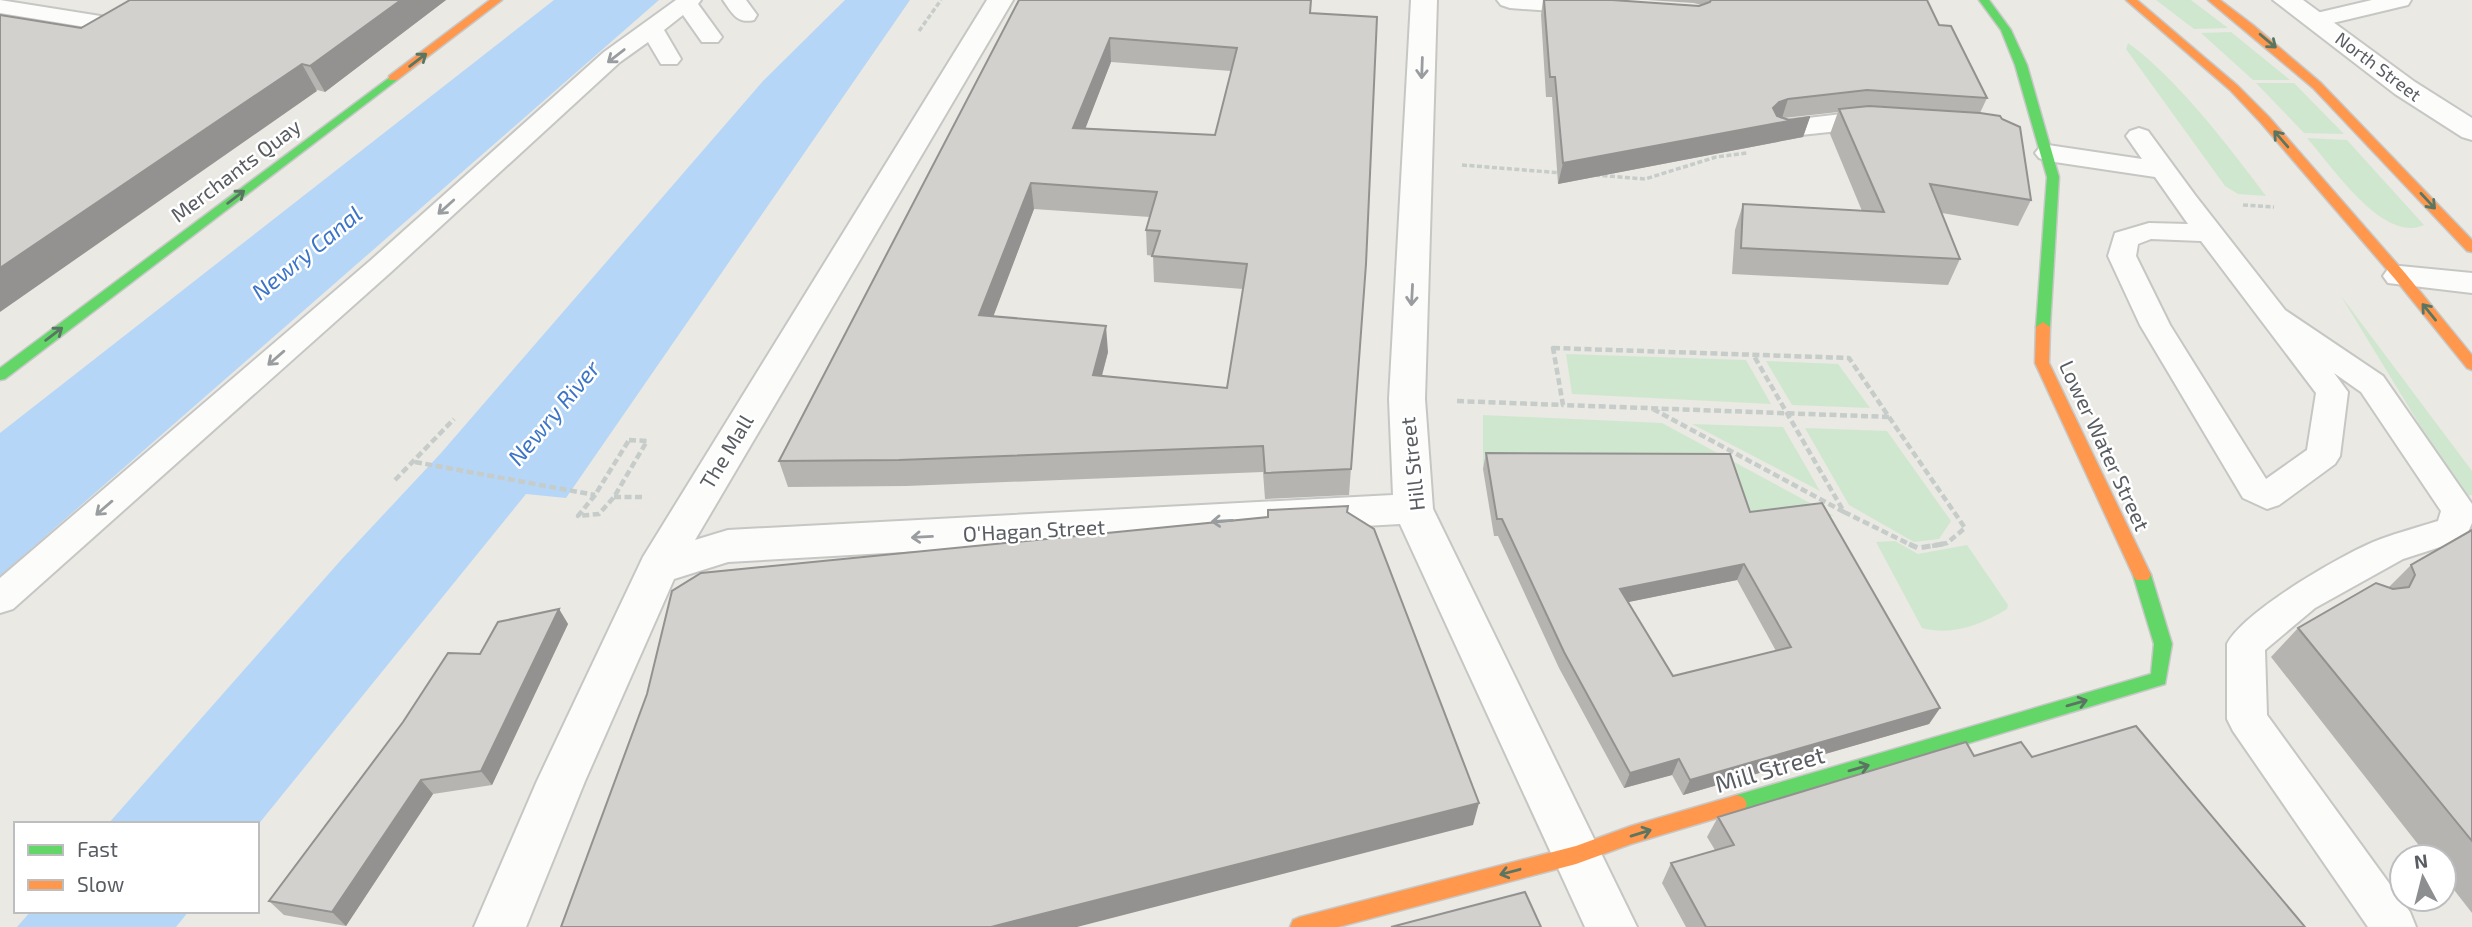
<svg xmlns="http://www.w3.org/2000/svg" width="2472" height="927" font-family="'Exo 2',sans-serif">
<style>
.green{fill:#d0e7cf}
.water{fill:#b6d6f7}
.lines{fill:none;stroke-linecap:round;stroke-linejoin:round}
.lane-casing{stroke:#c6c6c4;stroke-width:4}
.street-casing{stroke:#c6c6c4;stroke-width:4}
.fast-casing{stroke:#c7c8c7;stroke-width:3}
.slow-casing{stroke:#c7c8c7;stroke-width:3}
.path-far2{stroke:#c6ccc9;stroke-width:3.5;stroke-dasharray:5 2.5;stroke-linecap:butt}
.path-far1{stroke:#c6ccc9;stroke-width:4.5;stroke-dasharray:7 3.5;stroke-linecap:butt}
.path{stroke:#c6ccc9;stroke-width:5;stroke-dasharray:9 4.5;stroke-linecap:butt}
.lane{fill:#fcfcfb;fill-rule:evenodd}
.street{fill:#fcfcfb;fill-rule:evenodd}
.fast{fill:#63d668;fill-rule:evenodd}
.slow{fill:#ff974d;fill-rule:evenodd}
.wall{fill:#b5b4b0;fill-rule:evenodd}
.shaded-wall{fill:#939290}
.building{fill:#d2d1cd;stroke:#939290;stroke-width:2;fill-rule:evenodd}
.oneway{stroke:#5b7563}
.oneway2{stroke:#9a9d9f}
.labels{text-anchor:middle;stroke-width:5;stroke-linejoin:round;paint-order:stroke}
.far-street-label{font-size:18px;fill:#595d62;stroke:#fff}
.street-label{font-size:21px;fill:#595d62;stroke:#fff}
.water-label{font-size:23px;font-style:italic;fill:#3c75c8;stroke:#fff}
.near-street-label{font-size:24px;fill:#595d62;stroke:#fff}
</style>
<rect width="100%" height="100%" fill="#eae9e3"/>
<path class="green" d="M2156,0h35l37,28 -34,1z
M2231,32l59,48h-37l-52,-47z
M2128,43c48,34 102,105 138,153l-28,-2 -13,-8 -99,-137z
M2256,83h38l50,51 -40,-1z
M2307,138l40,2 77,85c-41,19 -93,-60 -117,-87z
M2341,296l131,175v24l-9,1z
M1566,354l180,6 25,44 -199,-10z
M1766,361l72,3 32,44 -78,-3z
M1483,415l179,8 172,93 -94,1 -257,-48z
M1692,424l91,3 37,64z
M1805,428l82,3 64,90 -12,18 -25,3 -65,-37z
M1895,541l23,13 49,-9 41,60 -1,4c-26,16 -55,27 -85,19l-46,-86z"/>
<path class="water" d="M554,0h105l-659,576v-143z
M845,0h65l-344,498 -40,-4 -269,332v-2h-149l233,-264 100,-107 322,-372z
M31,911h158l-13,16h-159z"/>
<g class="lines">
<g class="lane-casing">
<path id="lane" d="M0,0l113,18 31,-18h27l-3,5 -52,27 -116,-19z
M676,0h25l-3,4 24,33 -4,5h-16l-19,-27 -19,15 17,29 -4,5h-16l-13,-22 -28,20 -229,210 -378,337 -13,4v-35l371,-318 233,-208z
M723,0h23l11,15 -3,5c-17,4 -22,-7 -31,-20z
M2372,0h39l-3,5 -92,22 -8,-2 -3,-5 3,-5z
M1859,112l27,4 4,5 -4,5 -104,11 -9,-3 -4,-5 4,-5 9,-3z
M2139,128l9,3 47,64 90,115 98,66 89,128v19l-7,16 -62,20 -88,49 -50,42 2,65 143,197 6,15h-48l-135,-196 -6,-12v-75c17,-33 118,-92 154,-105 19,-7 38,-12 57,-18l3,-10 -80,-119 -27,-19 14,19 -8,64 -5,8 -56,41 -12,4 -24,-11 -103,-173 -32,-69 7,-23 34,-10 39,1 -33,-47 -107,-16 -9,-3 -4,-5 4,-5 9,-3 94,14 -16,-23 4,-5zM2151,239l50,2 115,152 -9,57 -41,29 -96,-154 -34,-69 2,-12z"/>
</g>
<g class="street-casing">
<path id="street" d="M987,0h26l-318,540 33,-10 665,-35 -4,-96 22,-399h26l-12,399 8,110 204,418h-52l-185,-403 -672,38 -54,17 -89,202 -59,146h-52l63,-146 106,-224z
M1497,0h105l6,6 -4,5 -9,3 -85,-6 -9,-3z
M2273,0h30l112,82 57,36v22l-10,-3 -67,-43z
M2400,266l72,7v20l-84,-10 -5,-7 5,-7z"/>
</g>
<g class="fast-casing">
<path id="fast" d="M1979,0h10l22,30 16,35 32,112 -9,150 -7,5 -7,-5 11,-150 -32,-112 -14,-35z
M393,75l4,1v4l-392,299 -5,1v-12z
M2142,568l6,2 3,5 21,69 -7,40 -428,129 -7,-3 -3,-6 3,-6 7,-3 414,-121 3,-30 -21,-69 3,-5z"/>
</g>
<g class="slow-casing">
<path id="slow" d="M490,0h12l-105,80h-8v-4z
M2126,0h11l101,86 31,31 136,156 67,82v15l-5,-2 -72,-89 -134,-156 -31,-33z
M2208,0h12l33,25 68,58 151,157v12l-5,-1 -154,-163z
M2043,322l7,5 -1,36 102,212 -3,5h-12l-3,-5 -98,-212 1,-36z
M1737,795l7,3 3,6 -3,6 -113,34 -55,20 -238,63h-48l3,-7 7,-3 276,-71 55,-20z"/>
</g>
<path class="path-far2" d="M919,31l22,-31
M1462,165l100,8
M1595,175l50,4 71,-22 31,-4
M2243,205l31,2"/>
<path class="path-far1" d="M1553,348l296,10 40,59 -326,-12z
M1457,401l106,4
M1653,409l191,103 -90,-156
M1889,417l76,111 -18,15 -15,3
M629,440l18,1 -33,56 -15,17 -21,2 17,-21z
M415,462l180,33
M395,480l59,-61
M614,497h30
M1844,512l69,34"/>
<path class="path" d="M1909,544l9,4 25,-4"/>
<use href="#lane" class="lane"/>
<use href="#street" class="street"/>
<use href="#fast" class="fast"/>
<use href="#slow" class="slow"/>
</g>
<path class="wall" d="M130,0h316l-121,92 -244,-64z
M1019,0l293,13 54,251 -17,231 -84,4 -2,-27 -357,14 -118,1 -9,-26zM1111,62l120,9 -16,64 -130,-7zM1034,209l116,8 -4,13 1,25 6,1 1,26 89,7 -16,99 -125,-12 6,-24 -115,-36z
M1543,0h69l87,6 2,-1 -7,-2 -46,-3h279l12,25 48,73 -7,15 51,87 -13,26 -76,-13 18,46 -12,26 -216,-11 3,-44 8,-26 119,7 -32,-77 8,-22 -54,6 5,2 21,-3 -7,20 -245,47 -6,-87h-6l-5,-82z
M1486,453l264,59 190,196 -11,16 -246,71 -11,-20 -48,13 -65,-120 -61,-132h-4l-11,-67zM1737,580l39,71 -103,25 -45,-74z
M2472,530v383l-28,-36v-20h-16l-157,-200 27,-29 91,-41 22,-22z
M559,609l9,15 -76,161 -59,9 -87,132 -62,-11 -15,-14z
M1974,756l58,1 273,170h-619l-24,-44 9,-20 44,-13 -8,-13 11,-20z"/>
<path class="shaded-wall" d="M401,0h45l-121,92 -15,-26z
M1110,38l1,24 -35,91 -3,-25z
M302,64l15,27 -317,221v-44z
M1788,99l-6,19 -10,4 38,-5 -7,20 -245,47 5,-21 210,-55 6,-6z
M1031,183l3,26 -50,132 -5,-26z
M1106,326l2,26 -13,49 -2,-26z
M1744,564l-7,16 -123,25 6,-16z
M559,609l9,15 -76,161 -11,-14z
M1940,708l-11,16 -246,71 7,-15z
M1679,759l-7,16 -48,13 6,-15z
M421,780l12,14 -87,132 -14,-14z
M1479,803l-6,22 -396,102h-86z"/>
<path class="building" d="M130,0h271l-91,66 -8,-2 -302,204v-253l81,13z
M1019,0h292l-1,13 67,4 -11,247 -15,205 -86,4 -2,-27 -364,14 -120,1zM1110,38l127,10 -22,87 -142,-7zM1031,183l126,9 -11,38 14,1 -8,25 95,8 -20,124 -134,-13 13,-49 -127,-11z
M1544,0h68l87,6 11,-4 1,-2h216l12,25 12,1 36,72 -120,-8 -79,9 -9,3 -6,6 4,8 12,4 21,-3 -247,46 -8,-86h-5z
M1869,106l111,7 20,3 2,3 18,8 11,73 -101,-16 30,75 -219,-11 2,-44 141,8 -45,-103z
M1486,453l244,1 20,58 72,-9 118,205 -250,72 -11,-21 -49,14 -66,-121 -62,-133h-5zM1744,564l47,83 -118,29 -53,-87z
M1348,506l-1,6 27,17 105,274 -488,124h-430l86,-233 25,-103 29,-18 567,-56v-7z
M2472,530v311l-174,-213 78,-45 17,6 16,-2 6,-12 -4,-10z
M559,609l-78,162 -60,9 -89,132 -63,-11 134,-179 45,-69 32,1 18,-32z
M2136,726l169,201h-599l-35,-64 63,-18 -16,-28 248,-75 8,14 47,-14 11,15z
M1525,892l16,35h-150z"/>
<defs><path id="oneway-shaft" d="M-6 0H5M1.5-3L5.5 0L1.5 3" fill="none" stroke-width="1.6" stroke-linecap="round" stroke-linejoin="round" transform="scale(1.75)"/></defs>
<g class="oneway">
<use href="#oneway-shaft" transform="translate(2268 41) rotate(40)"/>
<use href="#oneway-shaft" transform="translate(418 60) rotate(-37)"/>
<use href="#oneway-shaft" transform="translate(2281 139) rotate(-131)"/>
<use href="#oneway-shaft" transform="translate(236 197) rotate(-37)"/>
<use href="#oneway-shaft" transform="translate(2428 201) rotate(47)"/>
<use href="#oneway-shaft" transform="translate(2429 312) rotate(-129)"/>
<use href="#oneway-shaft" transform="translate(54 334) rotate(-37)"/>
<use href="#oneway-shaft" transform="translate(2077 703) rotate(-16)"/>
<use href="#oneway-shaft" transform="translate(1859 768) rotate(-16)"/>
<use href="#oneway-shaft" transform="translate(1641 833) rotate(-17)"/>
<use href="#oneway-shaft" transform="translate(1510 872) rotate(165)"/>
</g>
<g class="oneway2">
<use href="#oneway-shaft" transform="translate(616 56) rotate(142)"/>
<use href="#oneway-shaft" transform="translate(1422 68) rotate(92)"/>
<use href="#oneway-shaft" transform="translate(446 207) rotate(138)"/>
<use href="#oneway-shaft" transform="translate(1412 295) rotate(93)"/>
<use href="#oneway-shaft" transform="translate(276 358) rotate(139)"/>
<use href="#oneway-shaft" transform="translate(104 508) rotate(139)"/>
<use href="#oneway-shaft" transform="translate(1222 521) rotate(177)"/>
<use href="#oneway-shaft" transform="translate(922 537) rotate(177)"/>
</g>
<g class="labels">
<g class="far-street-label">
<text transform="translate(2378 67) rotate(37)" y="6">North Street</text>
</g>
<g class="street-label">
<text transform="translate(236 171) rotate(-37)" y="7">Merchants Quay</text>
<text transform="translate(2104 446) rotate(65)" y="7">Lower Water Street</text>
<text transform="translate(727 452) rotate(-59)" y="7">The Mall</text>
<text transform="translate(1413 464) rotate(-96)" y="7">Hill Street</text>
<text transform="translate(1034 531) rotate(-3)" y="7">O'Hagan Street</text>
</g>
<g class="water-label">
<text transform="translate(307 253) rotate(-39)" y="8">Newry Canal</text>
<text transform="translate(554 413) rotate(-50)" y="8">Newry River</text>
</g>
<g class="near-street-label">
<text transform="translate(1770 770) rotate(-16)" y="8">Mill Street</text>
</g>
</g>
<rect x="14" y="822" width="245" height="91" fill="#ffffff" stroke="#bdbec0" stroke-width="2"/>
<rect x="28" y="845" width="35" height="10" fill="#63d668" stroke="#bdbec0" stroke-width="2"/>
<text x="77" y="857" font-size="21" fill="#595d62">Fast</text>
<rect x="28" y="880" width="35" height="10" fill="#ff974d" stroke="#bdbec0" stroke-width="2"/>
<text x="77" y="892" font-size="21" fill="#595d62">Slow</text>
<g transform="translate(2423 878) rotate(353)"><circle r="33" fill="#ffffff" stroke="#bdbec0" stroke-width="2"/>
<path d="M0-5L12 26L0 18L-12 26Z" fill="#8c8e8f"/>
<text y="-10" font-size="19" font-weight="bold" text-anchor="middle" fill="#595d62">N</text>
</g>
</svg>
